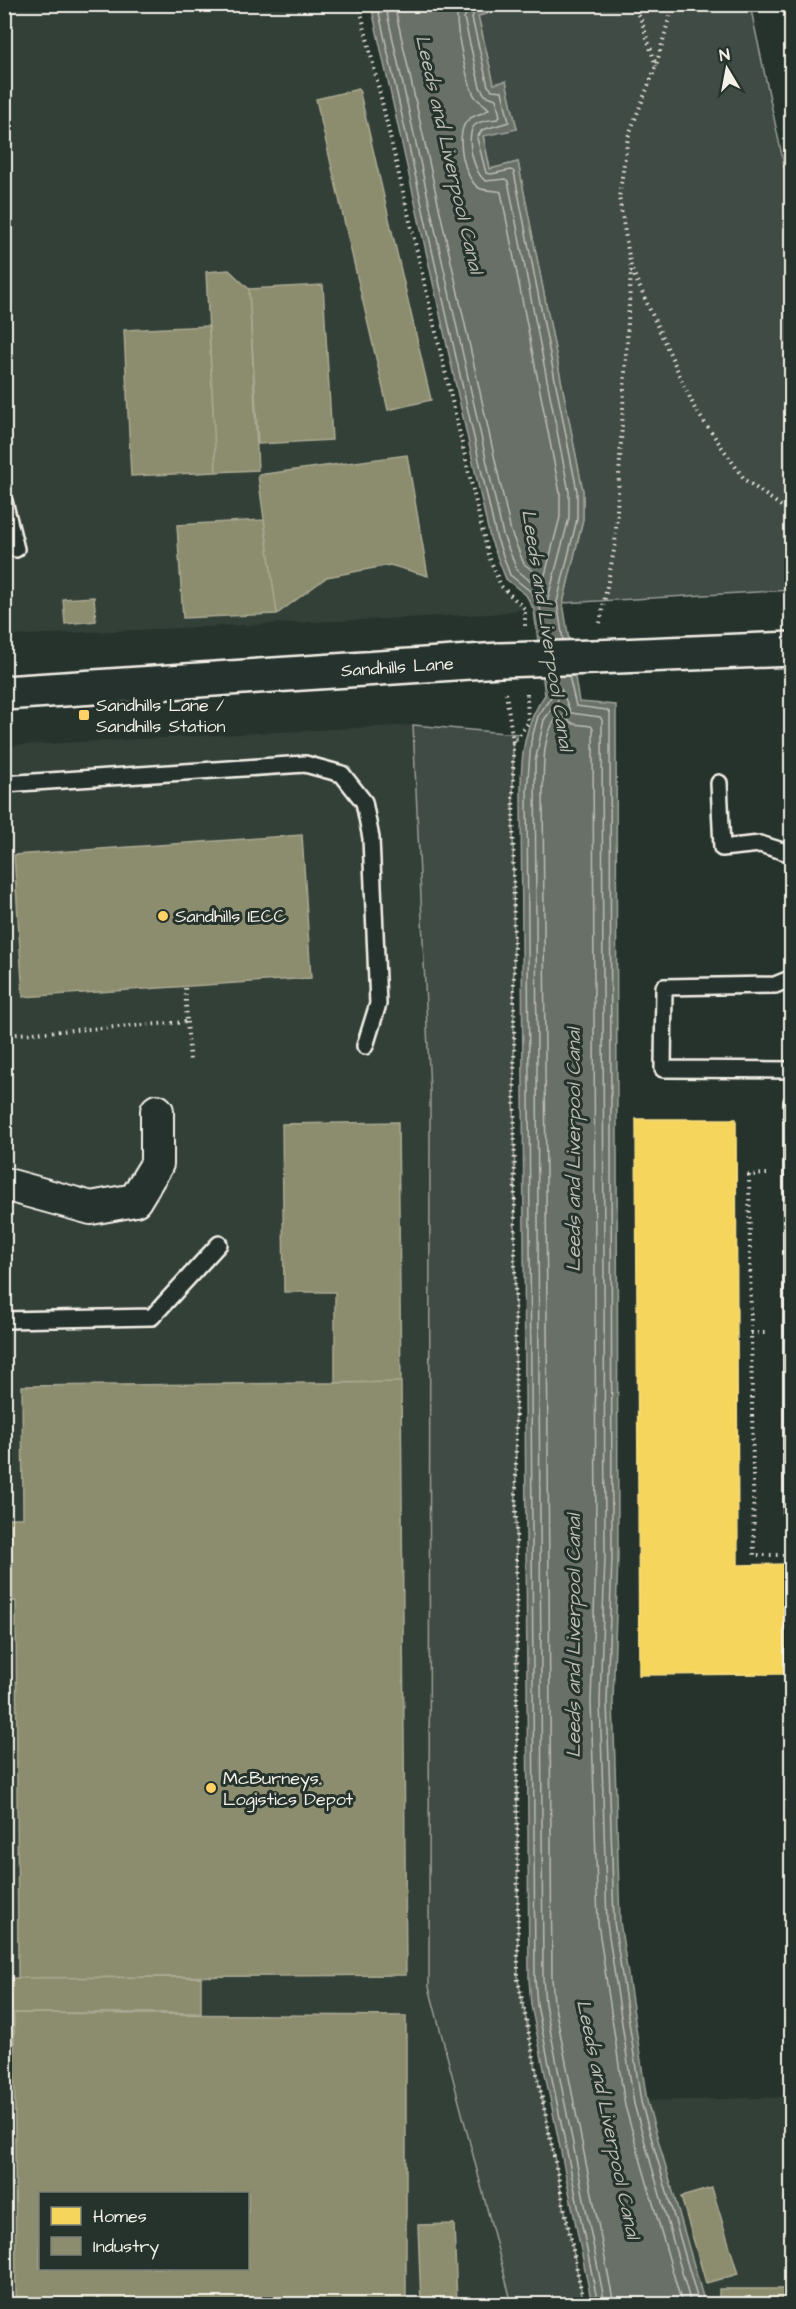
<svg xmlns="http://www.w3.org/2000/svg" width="796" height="2309" font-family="'Architects Daughter',sans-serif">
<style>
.built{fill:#333f39;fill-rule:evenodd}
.green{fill:#414b45;stroke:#9a9e96;stroke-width:1.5}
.water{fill:#676f68;stroke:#9fa39b;stroke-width:1.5}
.homes{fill:#f6d55c;stroke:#f5dd86;stroke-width:1.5}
.industry{fill:#8c8c6e;stroke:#abaa93;stroke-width:1.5;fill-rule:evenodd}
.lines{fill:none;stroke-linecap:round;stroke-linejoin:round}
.shore{stroke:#bcbdb5;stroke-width:1.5}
.service-casing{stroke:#f4f1e8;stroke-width:20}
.minor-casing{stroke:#f4f1e8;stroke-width:36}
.primary-casing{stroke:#f4f1e8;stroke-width:38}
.path{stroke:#f4f1e8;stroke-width:4;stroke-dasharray:1.5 4.5;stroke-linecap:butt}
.service{stroke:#26332d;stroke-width:15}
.minor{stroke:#26332d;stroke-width:32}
.primary{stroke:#26332d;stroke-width:33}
.primary-bridge-casing{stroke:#f4f1e8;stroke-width:38;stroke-linecap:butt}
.primary-bridge{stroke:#26332d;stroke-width:33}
.poi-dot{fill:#ffd166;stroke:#26332d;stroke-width:2}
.labels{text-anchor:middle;stroke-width:6;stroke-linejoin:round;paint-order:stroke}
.street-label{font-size:18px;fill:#f4f1e8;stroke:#26332d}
.poi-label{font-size:18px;fill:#f4f1e8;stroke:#26332d;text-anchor:start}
.water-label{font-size:20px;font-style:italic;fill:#bcbdb5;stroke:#26332d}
</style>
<rect width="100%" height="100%" fill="#26332d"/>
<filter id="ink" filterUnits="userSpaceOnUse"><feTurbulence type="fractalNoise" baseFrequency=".0167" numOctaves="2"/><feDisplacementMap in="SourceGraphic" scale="12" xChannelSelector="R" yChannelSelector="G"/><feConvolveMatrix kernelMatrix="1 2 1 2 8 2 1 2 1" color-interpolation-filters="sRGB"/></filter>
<g filter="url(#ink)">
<path class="built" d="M5,5h354l129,549 13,32 24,23 -34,5 -486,22z
M413,725l105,9 -5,10v70l5,1166 66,324h-579v-1558zM40,2194h208v74h-208z
M791,2097v207h-86l-58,-203z"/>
<path class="green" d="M491,4l259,1 41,193v392l-228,13 20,-84v-28l-65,-329 -28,7 -7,-34 34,-6 -11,-47 -12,3 -16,-69 15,-4z
M413,725l105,9 -5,10v70l5,1166 66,324h-72l-83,-317 1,-895z"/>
<path class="water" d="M371,5h120l2,7 -15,4 16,68 12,-3 11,48 -34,7 7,33 28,-7 65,329v28l-20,84 16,99 37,3 2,852 -5,144 7,221 27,179 58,203h-113l-61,-299 -2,-26 -8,-1188c0,-35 3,-67 24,-96l-11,-85 -8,-15 -20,-16 -16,-41z"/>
<path class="homes" d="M636,1119h100l2,446 47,-1 1,110 -147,1z"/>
<path class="industry" d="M359,89l72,311 -43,10 -72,-311z
M229,270l20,19 9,181 -42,2 -10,-200z
M323,285l9,155 -74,4 -9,-155z
M209,326l7,146 -85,4 -7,-146z
M407,455l21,121 -38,-11 -63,12 -50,37 -19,-139z
M264,520l13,94 -94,4 -6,-93z
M94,597l2,24 -31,3 -2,-25z
M302,835l9,143 -288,19 -9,-142z
M398,1122l3,260 -66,1v-91h-51l-2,-168z
M401,1382l5,593 -388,3 -2,-377 -12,1v-84h19l-1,-132z
M201,1977v36h-187v30h-10v-65z
M14,2013l392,3v288h-390zM40,2194h208v74h-208z
M712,2188l26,86 -32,9 -25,-86z
M454,2224l3,80h-36l-3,-79z
M719,2289h69v15h-69z"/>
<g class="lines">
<path class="shore" d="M377,4l119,532 14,39 20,16 10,16 4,34
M385,4l118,531 14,35 19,16 11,16 22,-84v-26l-61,-311 -3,-2 -19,2c-12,-6 -22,-46 -11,-56 6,-5 16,-5 23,-6l2,-3 -4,-17 -11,-4 -5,-8 -16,-69 7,-14
M394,4l117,528 13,32 20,15 16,-62v-24l-59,-301c-6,-3 -15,0 -22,-4 -15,-9 -24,-52 -13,-66 6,-8 17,-7 23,-13 -5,-6 -13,-8 -16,-16 -7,-17 -21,-73 -14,-89
M486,4l-12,7 -2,7 16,68 4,4 10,1 7,31 -27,8 -5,8 9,35 5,1 20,-4 3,2 63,319v28l-20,83 6,38
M549,676l2,21 -13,19 -7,25 -4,50 8,1188 2,26 61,299
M569,676l7,30 31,4 3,3 2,844 -5,144 7,221 27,180 58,202
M605,2304l-60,-300 -2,-26 -8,-1216 9,-42 13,-18 4,-13 10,24 29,4 2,3 3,837 -5,144 7,222 27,181 57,200
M614,2304l-60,-302 -2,-24 -9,-1187c1,-22 -2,-60 17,-76l14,9 17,2 2,3 3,828 -5,144 7,222 27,183 57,198"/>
<g class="service-casing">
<path id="service" d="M4,501l12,48
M719,783l3,65 38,-4 32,10
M4,784l301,-20 37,10 22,28 7,36 7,166 -13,42
M792,978l-17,7 -111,2 -1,82 129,1
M792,1102v411
M4,1320l148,-3 67,-73"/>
</g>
<g class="minor-casing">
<path id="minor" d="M4,1184l87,24 44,-8 22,-36v-53"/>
</g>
<g class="primary-casing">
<g id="primary">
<path d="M594,657l198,-8"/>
<path id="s1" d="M4,693l496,-33"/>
</g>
</g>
<path class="path" d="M359,4l129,550 13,32 24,23v18
M632,4l10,18 14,44
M673,4l-17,62 -28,71 -9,60 12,71 64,141 50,71 47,34
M600,623l15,-78 16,-275
M506,693l7,49
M527,694l1,29 -15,20 5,1237 66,324
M187,1022l3,39
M4,1035l183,-13 -2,-36
M767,1174l-18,1 5,380h38
M751,1333h17"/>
<use href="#service" class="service"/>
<use href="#minor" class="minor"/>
<use href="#primary" class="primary"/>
<g class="primary-bridge-casing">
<path id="primary-bridge" d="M500,660l94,-3"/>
</g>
<use href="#primary-bridge" class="primary-bridge"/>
</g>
</g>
<g class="poi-dot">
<rect x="78" y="709" width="12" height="12" rx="3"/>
<circle cx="163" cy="916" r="6"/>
<circle cx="211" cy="1788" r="6"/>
</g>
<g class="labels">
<g class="street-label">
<text dy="6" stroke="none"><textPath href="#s1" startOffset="394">Sandhills Lane</textPath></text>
</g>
<g class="poi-label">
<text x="96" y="711">Sandhills Lane /<tspan x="96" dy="21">Sandhills Station</tspan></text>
<text x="175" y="922">Sandhills IECC</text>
<text x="223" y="1784">McBurneys.<tspan x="223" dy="21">Logistics Depot</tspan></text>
</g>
<g class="water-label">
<text transform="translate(450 154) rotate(77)" y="7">Leeds and Liverpool Canal</text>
<text transform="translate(548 630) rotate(81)" y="7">Leeds and Liverpool Canal</text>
<text transform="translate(573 1150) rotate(-90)" y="7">Leeds and Liverpool Canal</text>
<text transform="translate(573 1636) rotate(-90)" y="7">Leeds and Liverpool Canal</text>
<text transform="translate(609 2119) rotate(78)" y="7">Leeds and Liverpool Canal</text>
</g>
</g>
<rect width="796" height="2309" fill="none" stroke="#26332d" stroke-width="24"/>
<rect x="12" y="12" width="772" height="2285" fill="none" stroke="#f4f1e8" stroke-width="2" filter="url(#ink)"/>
<rect x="39" y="2192" width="210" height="78" fill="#26332d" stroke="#787f78" stroke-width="1.5"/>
<rect x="51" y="2207" width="30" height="18" fill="#f6d55c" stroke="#787f78" stroke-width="1.5"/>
<text x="93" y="2222" font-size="18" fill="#f4f1e8">Homes</text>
<rect x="51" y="2237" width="30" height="18" fill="#8c8c6e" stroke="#787f78" stroke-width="1.5"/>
<text x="93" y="2252" font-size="18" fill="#f4f1e8">Industry</text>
<g transform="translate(727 69) rotate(350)" stroke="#26332d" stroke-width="4.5" paint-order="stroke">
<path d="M0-4.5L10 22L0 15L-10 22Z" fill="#f4f1e8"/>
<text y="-9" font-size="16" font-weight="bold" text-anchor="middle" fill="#f4f1e8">N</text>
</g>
</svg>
